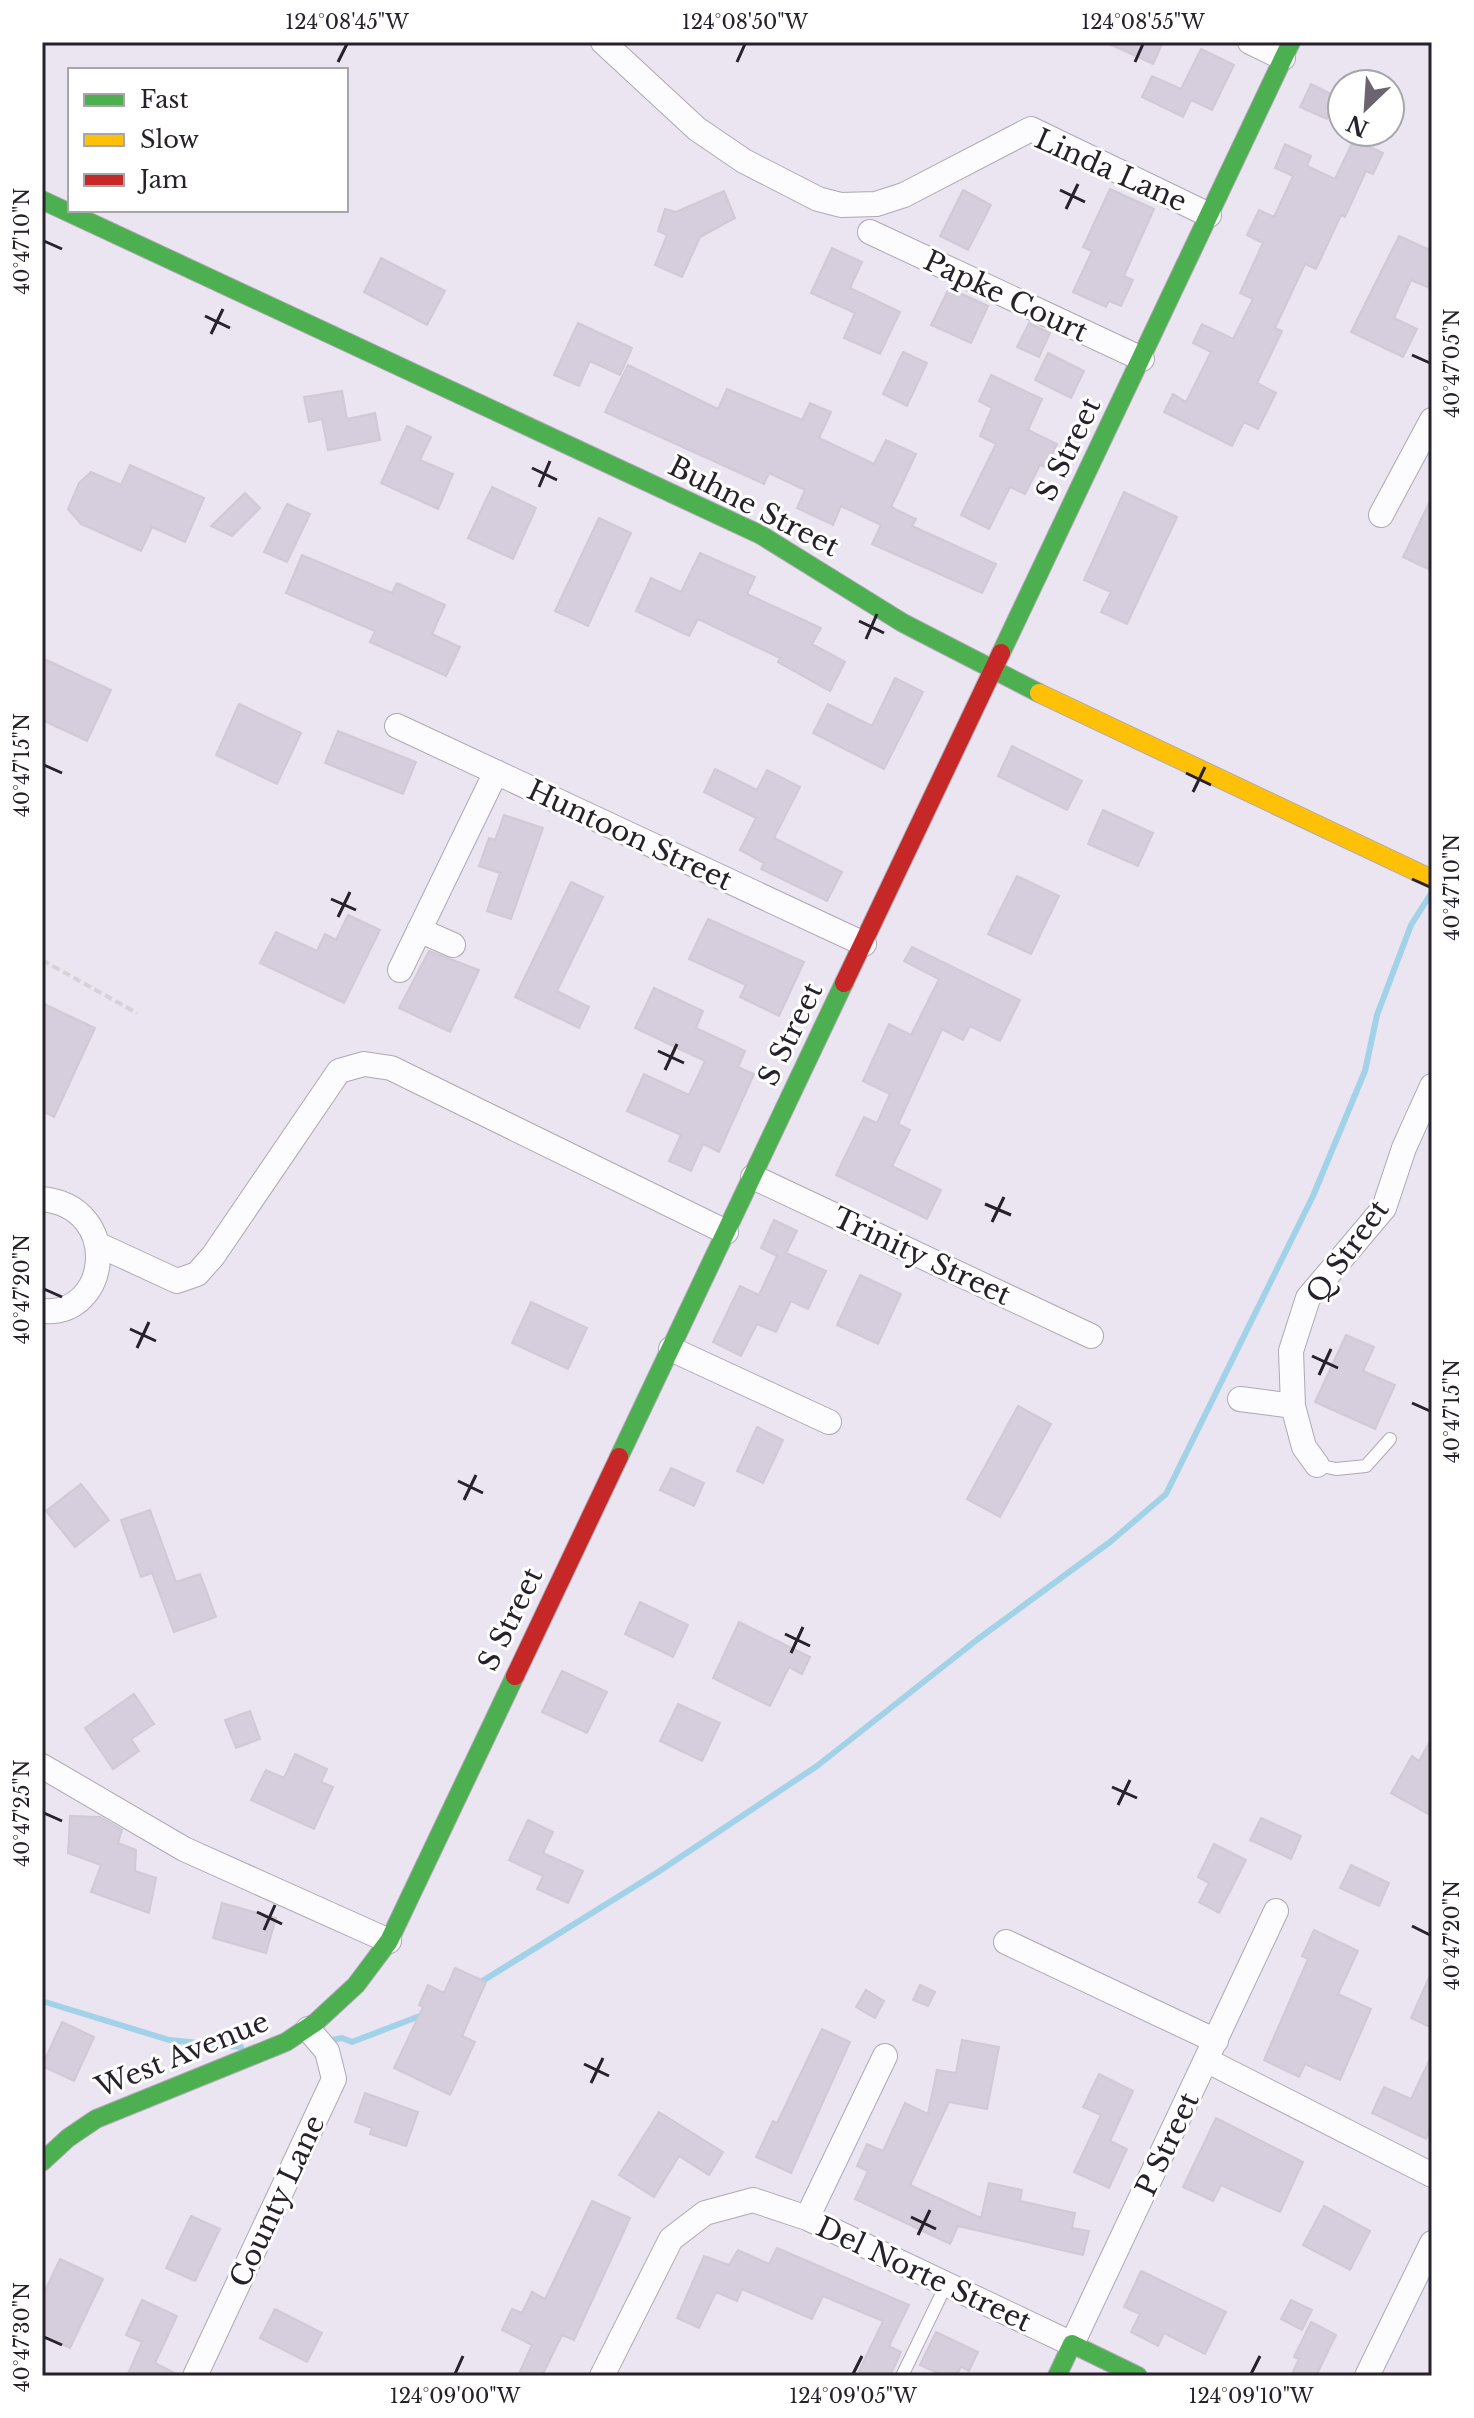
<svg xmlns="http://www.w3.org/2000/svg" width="1474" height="2418" font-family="'Libre Baskerville',serif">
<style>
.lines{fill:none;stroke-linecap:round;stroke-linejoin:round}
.stream{stroke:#a2d2e7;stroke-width:6}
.building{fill:#d6cddd;stroke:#d0cad5;stroke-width:2}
.lane-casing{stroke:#aea9b3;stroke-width:14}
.street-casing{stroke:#aea9b3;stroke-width:26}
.fast-casing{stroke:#aea9b3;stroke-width:20}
.slow-casing{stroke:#aea9b3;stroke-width:20}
.jam-casing{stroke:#aea9b3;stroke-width:20}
.path{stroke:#d5d3d8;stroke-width:4;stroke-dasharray:8 4;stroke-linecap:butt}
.lane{stroke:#fcfbfd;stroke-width:12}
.street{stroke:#fcfbfd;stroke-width:24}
.fast{stroke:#4caf50;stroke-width:18}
.slow{stroke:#ffc107;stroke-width:18}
.jam{stroke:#c62828;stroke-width:18}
.ticks{fill:none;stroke:#26212a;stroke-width:3}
.labels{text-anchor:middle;stroke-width:6;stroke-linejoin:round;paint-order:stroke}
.street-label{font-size:28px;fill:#26212a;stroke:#fff}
.neatline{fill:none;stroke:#26212a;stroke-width:3}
.ticks-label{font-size:20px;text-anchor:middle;fill:#26212a}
</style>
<rect width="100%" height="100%" fill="#ebe4f1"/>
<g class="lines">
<path class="stream" d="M476,1985l182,-113 159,-106 161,-127 132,-97 56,-48 147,-298 52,-125 12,-56 34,-90 21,-33
M42,2001l127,39 72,7
M327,2041l15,-3 10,4 73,-28"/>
</g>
<path class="building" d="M1105,42h58l-10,22z
M1201,49l33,16 -22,45 -21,-10 -8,17 -41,-20 10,-21 29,13z
M1311,84l26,13 -10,22 -27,-12z
M1354,139l29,14 -10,21 -7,-3 -21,46 -4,-2 -25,54 -11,-5 -30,64 7,3 -25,52 19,10 -18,36 -14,-7 -12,24 -68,-34 9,-18 13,8 25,-50 -18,-9 9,-19 31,15 20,-40 -13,-6 23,-50 -16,-8 12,-25 15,7 19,-41 -18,-8 10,-24 26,12 -4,10 28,13z
M1110,189l44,20 -30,67 9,4 -12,26 -12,-5 -3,6 -33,-15 19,-41 -9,-4z
M963,190l28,15 -23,45 -28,-14z
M724,191l11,27 -35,19 -18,40 -27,-12 12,-30 -9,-4 7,-22 11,3z
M1399,236l33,15v38l-21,-9 -17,38 23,11 -14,28 -52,-25z
M832,248l30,14 -12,26 50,24 -20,42 -36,-16 11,-25 -44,-20z
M381,258l64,33 -18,34 -63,-33z
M949,288l39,18 -17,37 -40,-18z
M578,323l54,25 -12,27 -30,-14 -11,25 -25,-11z
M1029,323l21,10 -11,24 -22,-10z
M903,352l24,11 -20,43 -24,-12z
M1048,353l36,18 -13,27 -36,-18z
M628,365l90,44 9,-20 75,31 8,-17 21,9 -12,26 55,26 12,-24 30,14 -25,53 25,12 -4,7 84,38 -14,29 -110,-49 9,-19 -40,-19 -8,19 -36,-17 8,-18 -36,-17 -5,11 -159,-72z
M991,375l51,24 -14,31 29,14 -11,23 -6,-2 -15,29 -15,-7 -21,42 -28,-14 35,-71 -16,-8 12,-28 -13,-7z
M342,391l5,28 28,-6 5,27 -52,10 -6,-31 -13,3 -5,-25z
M407,426l24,11 -11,23 33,14 -15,35 -57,-26z
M130,465l74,33 -19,44 -33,-15 -11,24 -60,-27 -13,-15 11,-26 12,-11 30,13z
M492,487l44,21 -23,51 -45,-21z
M1124,492l53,25 -50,107 -26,-12 10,-20 -27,-12z
M245,493l15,15 -28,28 -21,-10z
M1432,497v74l-29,-14z
M287,504l23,10 -23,48 -23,-10z
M599,518l32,15 -43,93 -33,-15z
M700,553l55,24 -8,17 74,34 -9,16 33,18 -15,29 -52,-29 2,-4 -82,-39 -9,17 -53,-25 15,-33 30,14z
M302,555l90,38 5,-10 48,22 -13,29 28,13 -14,29 -76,-34 5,-11 -89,-38z
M42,658l69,32 -24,51 -45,-21z
M895,678l28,14 -39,77 -71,-36 15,-29 44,22z
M239,704l62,29 -24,51 -61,-29z
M338,731l78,31 -13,32 -78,-31z
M1012,746l70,35 -15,29 -69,-34z
M715,769l42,21 10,-20 33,17 -26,51 68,34 -15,29 -66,-32 3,-6 -24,-13 16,-32 -52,-26z
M1103,810l50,23 -15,33 -50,-22z
M504,815l39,13 -32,91 -24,-8 13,-38 -21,-7 10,-28 6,2z
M1017,876l42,20 -28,58 -43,-20z
M571,882l32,15 -46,94 32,16 -10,21 -64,-31z
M348,915l32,15 -36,73 -84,-40 16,-31 41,19 8,-17 11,6z
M708,919l96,43 -25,54 -39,-19 6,-12 -57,-26z
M912,947l108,53 -20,41 -30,-15 -7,14 -21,-11 -44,95 12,6 -18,36 49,24 -14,29 -91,-44 28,-58 13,6 13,-29 -27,-13 26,-57 22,11 28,-56 -35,-18z
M429,951l50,19 -29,62 -51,-24z
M654,988l49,23 -7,17 49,23 -7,16 16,7 -35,78 -16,-8 -12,27 -22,-10 12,-26 -54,-24 17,-37 45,21 16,-34 -70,-33z
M42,1003l53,25 -41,89 -12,-6z
M774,1220l23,11 -11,22 40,18 -18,38 -17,-8 -15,31 -19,-8 -16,32 -28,-14 27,-56 19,9 18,-39 -16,-8z
M860,1275l41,19 -23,50 -41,-19z
M531,1302l56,26 -19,41 -56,-26z
M1346,1335l28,12 -11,24 32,14 -20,44 -60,-27z
M1018,1406l33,18 -51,93 -33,-18z
M757,1427l26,13 -20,43 -26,-12z
M671,1468l33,15 -10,23 -34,-16z
M81,1484l28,36 -34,27 -29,-36z
M150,1510l26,72 24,-8 16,43 -42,15 -22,-59 -11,4 -20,-57z
M640,1602l48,23 -15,32 -48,-23z
M739,1622l71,35 -8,17 -13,-7 -19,39 -57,-28z
M562,1671l45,21 -20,41 -45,-21z
M134,1694l20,30 -23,15 8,12 -26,18 -28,-41z
M678,1704l42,19 -18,38 -42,-20z
M250,1711l10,28 -24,9 -11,-28z
M1432,1738v78l-41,-23 21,-37 7,5z
M295,1754l32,15 -6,13 12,5 -19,42 -63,-29 15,-30 18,8z
M70,1816l30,1 22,13 -4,13 18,7 -1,21 21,7 -7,35 -58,-21 10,-27 -33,-12z
M1261,1818l40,18 -10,23 -41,-19z
M528,1820l25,12 -10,21 40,18 -15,32 -31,-14 6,-13 -34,-16z
M1214,1844l32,16 -27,53 -20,-11 10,-19 -11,-6z
M1351,1865l38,18 -10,23 -39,-18z
M222,1903l54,15 -10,35 -53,-15z
M1314,1930l44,21 -20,43 33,15 -31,71 -35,-16 -6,13 -35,-17 44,-101 -6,-3z
M455,1968l31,14 -24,54 13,6 -25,53 -56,-27 29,-61 -4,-2 9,-20 16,8z
M1432,1971v57l-21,-10z
M920,1985l15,7 -7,14 -15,-6z
M866,1990l18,11 -9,17 -19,-11z
M62,2022l32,15 -20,44 -32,-15z
M822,2029l28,13 -59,131 -35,-16 17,-36 4,2z
M962,2040l37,7 -12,62 -38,-7 -39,83 71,33 8,-35 33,7 -2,11 55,12 -3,15 17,3 -6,24 -125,-29 -8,18 -95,-45 13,-28 -11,-5 10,-22 16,7 22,-48 23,11 9,-44 19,3z
M1432,2055v70l-6,14 -54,-26 12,-26 27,12z
M1099,2074l34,17 -23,50 17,8 -18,39 -35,-16 27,-57 -18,-8z
M365,2093l53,19 -12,34 -36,-12 2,-6 -17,-6z
M659,2112l64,40 -14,23 -30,-19 -25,41 -35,-22z
M1216,2118l87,44 -23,50 -59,-27 -8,16 -30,-14z
M592,2201l38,17 -56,122 -12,-5 -20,41h-24l14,-31 -30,-15 10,-21 10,4 10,-21 13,7z
M1324,2206l46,25 -20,39 -47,-25z
M191,2216l29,13 -25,52 -29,-13z
M777,2248l132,57 -20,41 12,6 -11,24h-21l-10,-5 24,-50 -60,-25 -11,23 -70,-30 -5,12 -21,-9 -17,36 -22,-10 27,-62 25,9 9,-15 31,14z
M60,2259l43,20 -33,69 -28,-13v-38z
M1141,2271l85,41 -21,42 -41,-21 -6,13 -27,-14 9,-18 -16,-7z
M142,2300l35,16 -22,47 25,13h-53l15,-34 -16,-7z
M1291,2300l21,10 -10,20 -21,-11z
M275,2309l47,24 -15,29 -47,-24z
M1311,2322l25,13 -20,41h-25l8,-17 -5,-2z
M936,2332l42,20 -9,19 -8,-4 -5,9h-12l-24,-11z"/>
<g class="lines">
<g class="lane-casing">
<path id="lane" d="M1317,1465l19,4 30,-3 24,-27
M902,2376l44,-91"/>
</g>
<g class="street-casing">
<path id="street" d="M603,42l94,87 47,32 74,38 23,6 35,-1 28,-9 127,-66 178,86
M1250,42l33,16
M870,232l272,127
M1381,515l51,-95
M397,726l467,218
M419,930l34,15
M400,970l96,-198
M753,1177l338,159
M42,1199c81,8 68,119 0,112
M99,1245l78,36 20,-7 16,-18 126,-185 25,-7 27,4 335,164
M671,1349l158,73
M1240,1399l53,7
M1317,1465l-13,-18 -11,-41 -2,-55 17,-53 76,-90 20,-60 28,-62
M42,1766l142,83 205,92
M1006,1942l210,99
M1206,2060l226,115
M807,2218l78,-162
M195,2376l139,-297 -7,-28 -19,-22
M602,2376l69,-137 34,-26 48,-13 54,18 265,126 204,-433
M1367,2376l65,-133"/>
</g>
<g class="fast-casing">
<path id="fast" d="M42,200l719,335 142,88 136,70
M1001,653l290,-611
M619,1457l225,-474
M42,2162l26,-24 28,-19 190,-77 30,-20 40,-37 33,-44 126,-265
M1057,2376l15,-32 66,32"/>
</g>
<g class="slow-casing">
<path id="slow" d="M1039,693l393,186"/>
</g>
<g class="jam-casing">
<path id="jam" d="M844,983l157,-330
M515,1676l104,-219"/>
</g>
<path class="path" d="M42,960l95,53"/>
<use href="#lane" class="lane"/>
<use href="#street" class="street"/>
<use href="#fast" class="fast"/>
<use href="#slow" class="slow"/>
<use href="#jam" class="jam"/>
</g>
<path class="ticks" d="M338,62l9,-18M737,62l8,-18M1135,62l8,-18M1060,190l25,12M1066,209l12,-25M44,241l18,8M205,316l25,12M211,334l12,-25M1412,355l18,8M532,468l25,12M539,487l11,-26M859,621l25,12M866,639l11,-25M44,765l18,8M1186,773l25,12M1193,792l12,-25M1412,879l18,8M331,899l25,11M338,917l12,-25M658,1051l26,12M665,1070l12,-26M985,1204l26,11M992,1222l12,-25M44,1289l18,8M130,1329l26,12M137,1348l12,-26M1312,1356l26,12M1319,1375l12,-26M1412,1403l18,8M458,1481l25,12M464,1500l12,-25M785,1634l25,12M791,1653l12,-26M1112,1787l25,11M1118,1805l12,-25M44,1813l18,8M257,1912l25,12M1412,1926l18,9M264,1930l11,-25M584,2064l25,12M591,2083l12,-25M911,2217l25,12M918,2235l12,-25M44,2337l18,8M455,2374l8,-18M853,2374l9,-18M1251,2374l9,-18"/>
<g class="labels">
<g class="street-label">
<text transform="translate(1111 170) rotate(24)" y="10">Linda Lane</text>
<text transform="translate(1006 296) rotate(25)" y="10">Papke Court</text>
<text transform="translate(1068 449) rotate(-64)" y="10">S Street</text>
<text transform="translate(754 506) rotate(27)" y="10">Buhne Street</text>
<text transform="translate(630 835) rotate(25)" y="10">Huntoon Street</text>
<text transform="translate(790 1034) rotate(-64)" y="10">S Street</text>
<text transform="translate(1347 1251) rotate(-54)" y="10">Q Street</text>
<text transform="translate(922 1256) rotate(25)" y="10">Trinity Street</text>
<text transform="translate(510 1619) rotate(-64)" y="10">S Street</text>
<text transform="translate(182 2054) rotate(-22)" y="10">West Avenue</text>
<text transform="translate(1167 2144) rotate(-65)" y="10">P Street</text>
<text transform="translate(277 2201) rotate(-65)" y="10">County Lane</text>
<text transform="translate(924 2274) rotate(25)" y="10">Del Norte Street</text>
</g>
</g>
<rect width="1474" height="2418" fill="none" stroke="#ffffff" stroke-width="88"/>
<rect x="68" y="68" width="280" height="144" fill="#ffffff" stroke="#a8a6aa" stroke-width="2"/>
<rect x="84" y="94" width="40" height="12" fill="#4caf50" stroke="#a8a6aa" stroke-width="2"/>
<text x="140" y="108" font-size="24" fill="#26212a">Fast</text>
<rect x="84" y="134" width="40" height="12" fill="#ffc107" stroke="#a8a6aa" stroke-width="2"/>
<text x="140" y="148" font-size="24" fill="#26212a">Slow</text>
<rect x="84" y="174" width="40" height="12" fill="#c62828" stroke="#a8a6aa" stroke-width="2"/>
<text x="140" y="188" font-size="24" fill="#26212a">Jam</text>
<g transform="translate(1366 108) rotate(205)"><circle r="38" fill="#ffffff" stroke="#a8a6aa" stroke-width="2"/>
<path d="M0-6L14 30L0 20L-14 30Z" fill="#6b6570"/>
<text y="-12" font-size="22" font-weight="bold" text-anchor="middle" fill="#26212a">N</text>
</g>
<rect x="44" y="44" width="1386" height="2330" class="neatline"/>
<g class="ticks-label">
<text x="347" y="29">124°08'45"W</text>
<text x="745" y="29">124°08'50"W</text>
<text x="1143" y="29">124°08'55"W</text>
<text transform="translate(22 241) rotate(-90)" y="7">40°47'10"N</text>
<text transform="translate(1452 363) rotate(-90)" y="7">40°47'05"N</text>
<text transform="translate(22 765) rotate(-90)" y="7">40°47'15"N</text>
<text transform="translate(1452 887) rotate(-90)" y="7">40°47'10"N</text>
<text transform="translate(22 1289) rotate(-90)" y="7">40°47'20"N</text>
<text transform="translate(1452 1411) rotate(-90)" y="7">40°47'15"N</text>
<text transform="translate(22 1813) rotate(-90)" y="7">40°47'25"N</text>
<text transform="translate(1452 1935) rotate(-90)" y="7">40°47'20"N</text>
<text transform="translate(22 2337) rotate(-90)" y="7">40°47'30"N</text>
<text x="455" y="2403">124°09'00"W</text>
<text x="853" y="2403">124°09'05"W</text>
<text x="1251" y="2403">124°09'10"W</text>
</g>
</svg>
